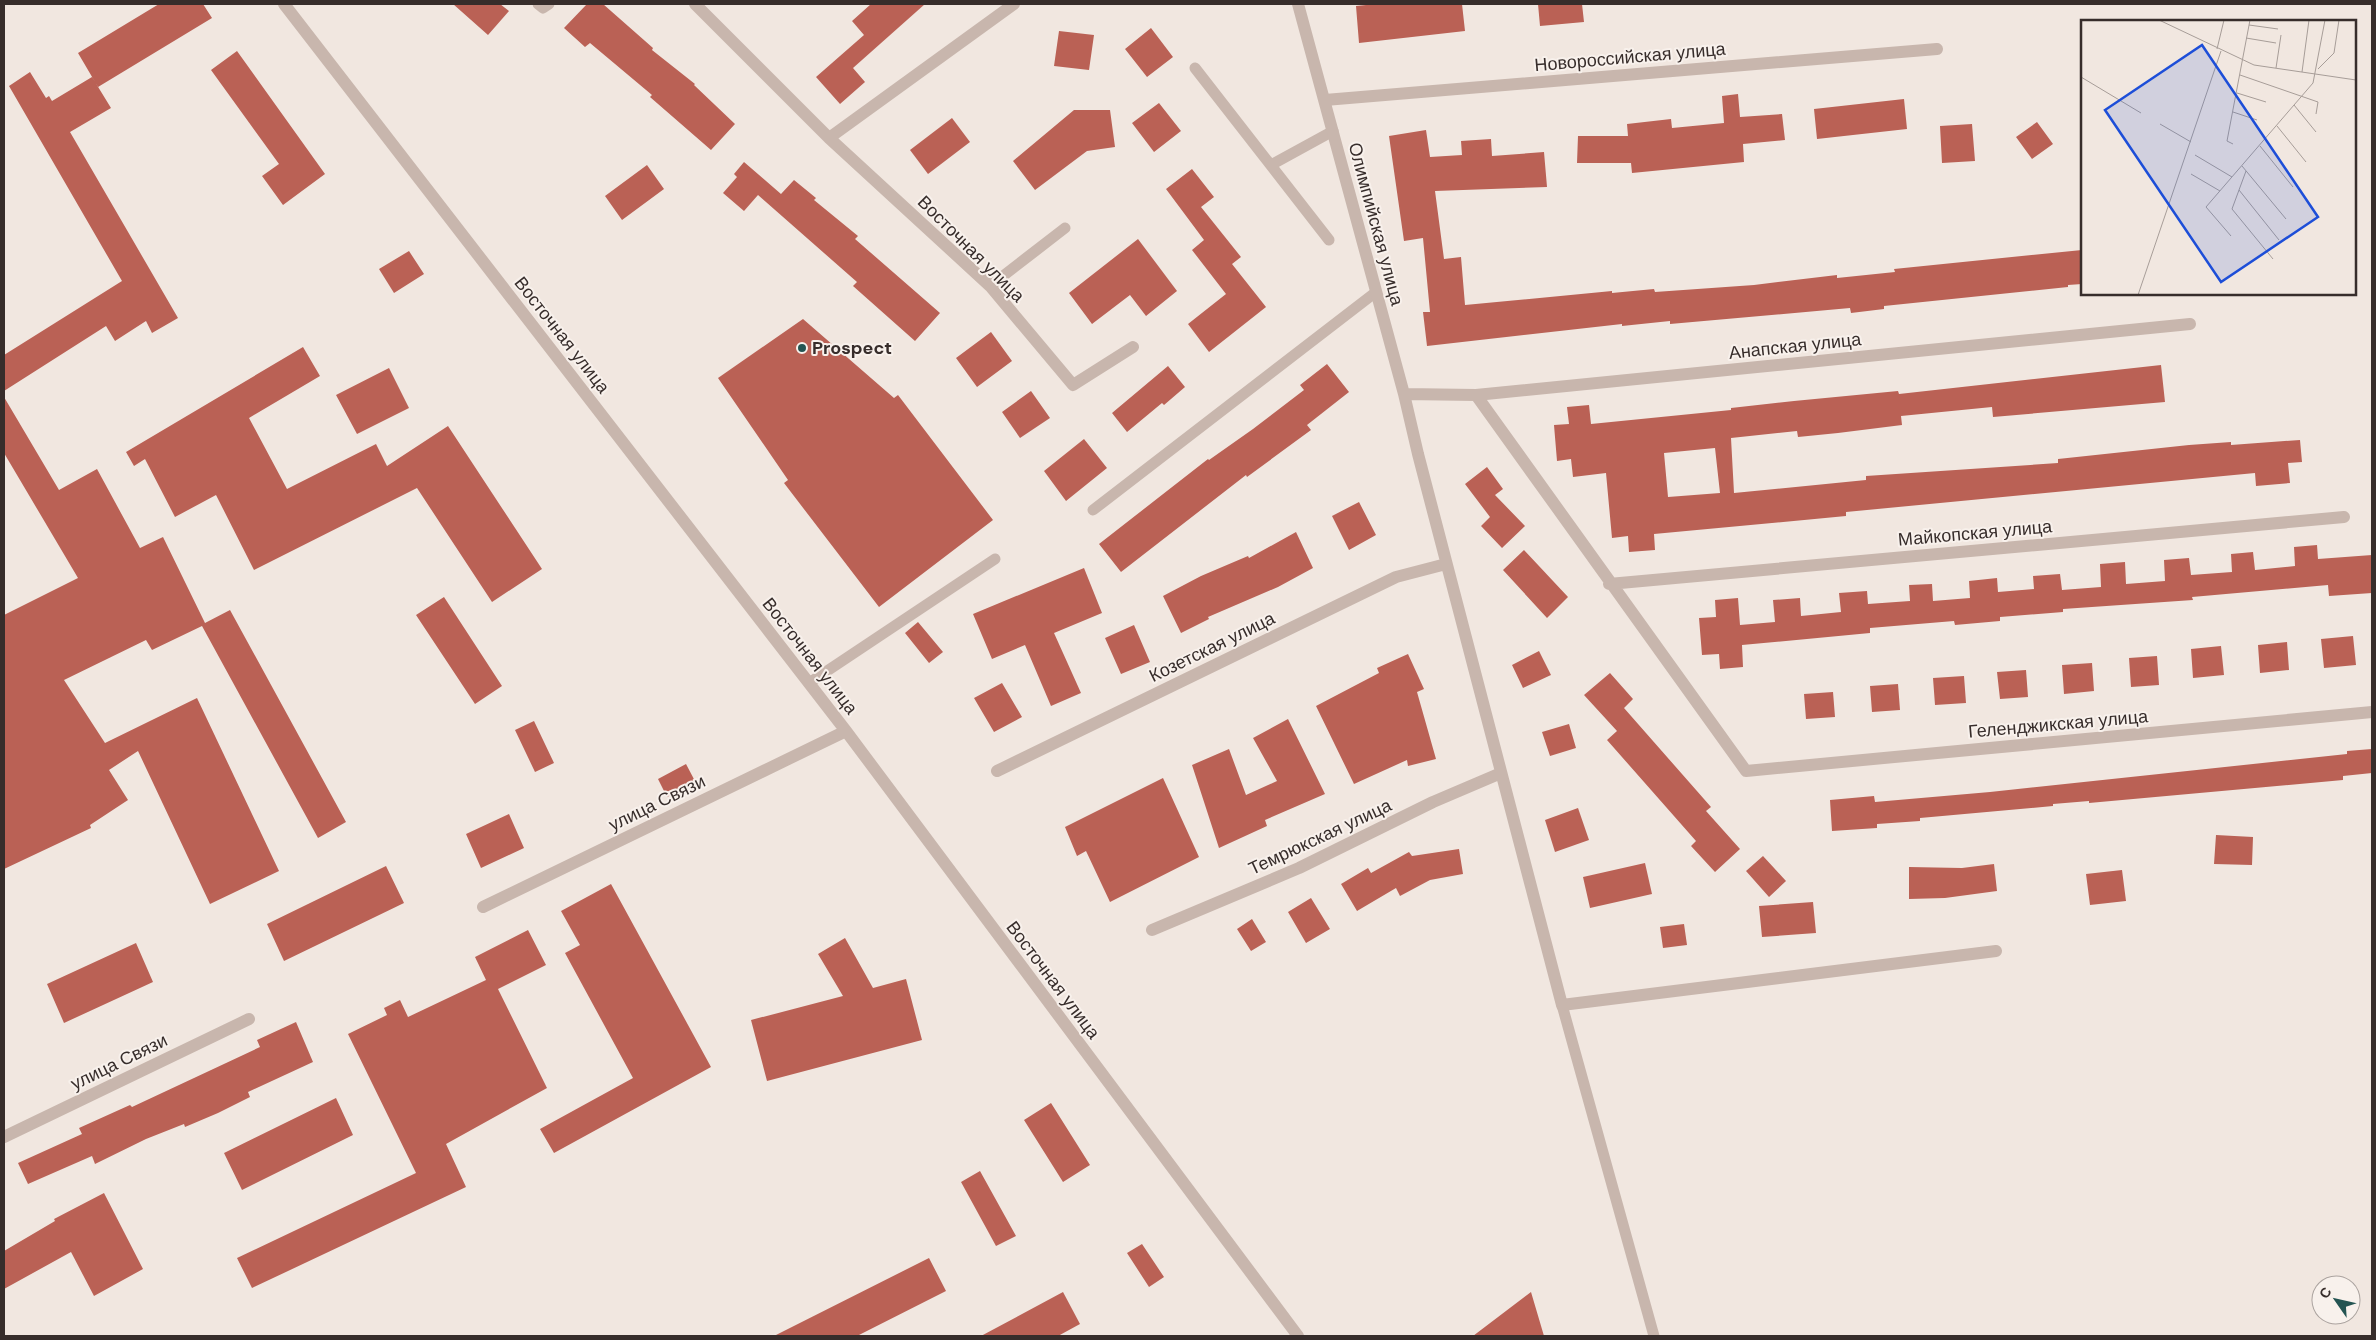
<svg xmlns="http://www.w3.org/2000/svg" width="2376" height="1340" font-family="'DM Sans',sans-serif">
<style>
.building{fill:#ba6155;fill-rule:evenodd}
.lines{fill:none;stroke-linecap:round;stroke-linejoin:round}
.lane{stroke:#c8b6ad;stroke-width:11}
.street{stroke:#c8b6ad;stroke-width:12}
.poi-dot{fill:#245452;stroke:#f8f1ec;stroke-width:2}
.labels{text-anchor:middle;stroke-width:4;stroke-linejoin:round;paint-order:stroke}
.street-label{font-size:18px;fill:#372d2b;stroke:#f8f1ec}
.poi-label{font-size:18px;font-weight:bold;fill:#372d2b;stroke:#f8f1ec;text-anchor:start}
.inset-road{fill:none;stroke:#a79d98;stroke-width:1}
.view{fill:#1d4ed8;fill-opacity:0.15;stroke:#1d4ed8;stroke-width:2.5}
.inset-edge{fill:none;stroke:#372d2b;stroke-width:2.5}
</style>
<rect width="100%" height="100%" fill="#f1e7e0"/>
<path class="building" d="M159,4h44l9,14 -114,69 -20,-34z
M453,4h47l9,7 -21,24z
M587,4h16l50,44 -1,2 43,34 -1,1 41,39 -24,26 -61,-53 2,-2 -62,-52 -5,4 -21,-19z
M871,4h54l-72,64 12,14 -25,22 -24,-27 48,-42 -12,-14z
M1376,4h86l3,27 -106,12 -3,-37z
M1538,4h44l2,18 -44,4z
M1151,28l22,29 -26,20 -22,-28z
M1059,31l35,4 -5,35 -35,-4z
M237,51l88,123 -42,31 -21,-29 17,-12 -68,-94z
M30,72l16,26 3,-2 3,5 40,-24 19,31 -41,24 108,186 -26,15 -6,-12 -31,20 -9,-15 -102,65v-36l118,-74 -113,-195z
M1738,94l2,23 42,-3 3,26 -42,4 1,18 -112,11 -1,-10h-54l1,-27h50l-1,-12 44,-5 1,9 52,-5 -2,-27z
M1904,99l3,30 -90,10 -3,-30z
M1159,103l22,28 -27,21 -22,-29z
M1074,110h36l5,37 -28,4 -52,39 -22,-29z
M952,118l18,24 -42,32 -18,-24z
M2037,122l16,22 -21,15 -16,-22z
M1972,124l3,37 -33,2 -2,-37z
M1426,130l4,27 32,-2 -1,-14 30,-2 1,17 52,-4 3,35 -112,4 9,68 17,-2 4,48 147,-14v2l42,-4 1,3 99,-7 83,-10v3l58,-6 -1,-3 188,-19v34l-14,1v2l-184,19v3l-33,4 -1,-5 -180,16v-3l-48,5v-2l-195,22 -4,-34h7l-7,-74 -19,3 -15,-105z
M744,162l37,32 13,-14 22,18 -2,2 44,36 -3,3 85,74 -25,28 -62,-55 4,-4 -99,-87 -14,16 -21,-18 14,-16 -3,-3z
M647,165l17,24 -42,31 -17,-24z
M1192,169l22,28 -13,10 40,50 -9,7 34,43 -57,45 -21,-28 38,-30 -34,-44 12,-10 -38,-51z
M1138,239l39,52 -31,25 -16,-21 -38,29 -23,-31z
M409,251l15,23 -30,19 -15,-24z
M803,319l91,79 4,-3 95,125 -114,87 -95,-124 4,-3 -70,-102z
M991,332l21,29 -35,26 -21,-29z
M303,347l17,29 -71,42 38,71 89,-45 11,22 61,-40 94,143 -50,33 -75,-114 -163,82 -38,-75 -41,22 -30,-58 -11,7 -8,-14z
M1327,364l22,28 -42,33 4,5 -64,47 -1,-2 -125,97 -22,-28 109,-85 1,1 44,-31 51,-39 -4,-5z
M2161,365l4,37 -172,15 -1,-10 -91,9 1,9 -64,8 -40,4 -1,-6 -66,7 3,55 132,-13v-4l192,-13v-4l131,-14 42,-3v3l69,-5 2,22 -14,1 2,20 -34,3 -1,-13 -409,39v4l-192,18 1,16 -26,2 -1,-16 -16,2 -6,-65 -33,4 -2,-18 -14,2 -3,-36 15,-1 -2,-17 22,-2 2,19 140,-14v-2l63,-7 104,-10 1,3zM1715,448l5,45 -52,4 -4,-44z
M1168,366l17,21 -21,18 -2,-2 -35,29 -15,-19z
M389,368l20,40 -52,26 -21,-39z
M1031,391l19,27 -30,20 -18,-26z
M4,397l55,93 38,-21 43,79 23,-11 42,86 25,-13 116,212 -28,16 -116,-212 -50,24 -6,-10 -82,40 41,63 92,-45 82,173 -69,33 -72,-153 -29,19 19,30 -38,25 1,3 -87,41v-254l74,-37 -74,-125z
M1084,439l23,29 -41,33 -22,-30z
M1487,467l16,22 -8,6 30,31 -23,22 -21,-22 9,-9 -25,-33z
M1359,502l17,33 -27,15 -17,-34z
M1296,532l17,36 -35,19 -70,30 1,2 -28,14 -18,-37 38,-20 47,-20 1,2z
M2317,545l1,14 54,-4v38l-43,3 -1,-11 -136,12 1,3 -130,9v3l-63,5v4l-45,4 -1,-4 -84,7v5l-128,12 1,22 -23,2 -1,-15 -17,1 -3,-37 17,-1 -1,-17 23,-2 2,27 35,-3 -2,-22 27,-2 1,18 40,-4 -2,-19 28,-2 1,13 42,-3 -1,-16 23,-1 1,17 37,-3 -1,-17 28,-3 1,14 36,-3 -1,-13 27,-2 2,16 39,-3 -1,-23 25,-2 1,22 39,-3 -1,-21 25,-2 2,17 41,-3 -1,-18 22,-2 2,18 40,-4 -1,-19z
M1524,550l44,47 -21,21 -44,-48z
M1084,568l18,45 -48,20 27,60 -30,13 -26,-61 -33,14 -19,-45z
M444,597l58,89 -27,18 -59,-89z
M918,622l25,30 -14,11 -24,-30z
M1134,625l16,37 -29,12 -16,-36z
M2353,636l3,29 -32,3 -3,-29z
M2287,642l2,28 -29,3 -2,-28z
M2221,646l3,29 -31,3 -2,-29z
M1539,651l12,24 -28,13 -11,-23z
M1408,654l16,35 -7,3 19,67 -28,7 -1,-6 -53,24 -38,-78 63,-33 -2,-5z
M2157,656l2,29 -28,2 -2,-29z
M2092,663l2,28 -30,3 -2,-29z
M2026,670l2,27 -28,2 -3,-27z
M1610,673l23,26 -9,9 87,99 -5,4 34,38 -25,23 -24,-26 5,-5 -89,-101 10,-9 -33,-36z
M1964,676l2,27 -31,2 -2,-27z
M1002,683l20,34 -28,15 -20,-34z
M1898,684l2,26 -28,2 -2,-26z
M1833,692l2,25 -29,2 -2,-25z
M1288,719l37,75 -60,26 2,6 -48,22 -27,-83 37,-16 17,46 31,-14 -24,-43z
M534,721l20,42 -19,9 -20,-42z
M1569,724l7,24 -26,8 -8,-24z
M2372,749v24l-29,3v4l-254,23v-2l-36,3v2l-133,12v3l-43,3v4l-45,3 -2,-31 44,-4 1,6 115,-10 357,-38v-3z
M686,764l10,19 -29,14 -9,-18z
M1163,778l36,79 -89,45 -24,-51 -9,5 -12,-29z
M1578,808l11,32 -34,12 -10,-32z
M509,814l15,34 -43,20 -15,-34z
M2216,835l37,2 -1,28 -38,-1z
M1459,849l4,25 -33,6 -30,16 -4,-8 -39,23 -16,-27 27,-16 3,5 38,-21 3,4z
M1763,856l23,25 -17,16 -23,-26z
M1645,863l7,31 -62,14 -7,-31z
M1994,864l3,27 -52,7 -36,1v-32l53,1z
M386,866l18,37 -120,58 -17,-37z
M2122,870l4,31 -36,4 -4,-31z
M611,884l100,183 -157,86 -14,-24 93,-51 -68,-125 15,-8 -19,-34z
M1311,898l19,31 -24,14 -18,-31z
M1813,902l3,31 -54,4 -3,-31z
M1252,919l14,23 -15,9 -14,-22z
M1684,924l3,21 -24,3 -3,-21z
M528,930l18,35 -48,24 49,99 -101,56 20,43 -214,101 -15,-30 179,-85 -68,-139 39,-19 -3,-7 16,-8 8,17 78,-37 -11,-23z
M845,938l28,50 33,-9 16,61 -155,41 -16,-61 92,-24 -25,-42z
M136,943l17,39 -89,41 -17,-39z
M296,1022l17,40 -65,30 2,5 -32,16 -33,14 -1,-3 -38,15 -51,25 -3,-8 -64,28 -10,-21 64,-29 -3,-6 51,-23 2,2 128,-60 -3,-7z
M336,1098l17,37 -111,55 -18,-37z
M1051,1103l39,62 -27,17 -39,-62z
M980,1171l36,65 -20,10 -35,-64z
M104,1193l39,76 -49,27 -23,-44 -67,37v-38l51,-30 -1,-2z
M1142,1244l22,33 -15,10 -22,-34z
M929,1258l17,33 -89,45h-83z
M1063,1292l17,32 -22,12h-77z
M1531,1292l13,44h-71z"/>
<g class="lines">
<path class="lane" d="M538,4l5,4 6,-4
M1195,68l134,172
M1271,165l62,-34
M990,286l75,-58
M1093,510l283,-218
M809,683l186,-124
M1562,1005l92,331"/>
<path class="street" d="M284,4l562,727 452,605
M695,4l134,134 161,148 83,99 60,-38
M1298,4l106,390 14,60 144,551 434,-54
M1325,100l612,-51
M829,138l185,-134
M1404,394l72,1 714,-71
M1476,395l270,376 626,-59
M1609,584l735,-67
M997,771l399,-194 50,-13
M483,907l363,-176
M1152,930l147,-62 134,-66 68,-29
M4,1137l245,-118"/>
</g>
<circle class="poi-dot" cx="802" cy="348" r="5"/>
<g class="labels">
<g class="street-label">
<text transform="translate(1630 57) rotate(-5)" y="6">Новороссийская улица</text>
<text transform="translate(1376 224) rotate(75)" y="6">Олимпийская улица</text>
<text transform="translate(971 249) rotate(45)" y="6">Восточная улица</text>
<text transform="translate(562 335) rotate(52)" y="6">Восточная улица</text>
<text transform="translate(1795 346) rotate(-6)" y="6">Анапская улица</text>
<text transform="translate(1975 533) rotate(-5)" y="6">Майкопская улица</text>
<text transform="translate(1212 647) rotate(-26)" y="6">Козетская улица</text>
<text transform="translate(810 656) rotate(52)" y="6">Восточная улица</text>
<text transform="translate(2058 724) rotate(-5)" y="6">Геленджикская улица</text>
<text transform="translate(657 803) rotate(-26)" y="6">улица Связи</text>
<text transform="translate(1320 837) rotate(-25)" y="6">Темрюкская улица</text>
<text transform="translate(1053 980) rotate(53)" y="6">Восточная улица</text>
<text transform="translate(119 1062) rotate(-26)" y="6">улица Связи</text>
</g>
<g class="poi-label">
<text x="812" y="354">Prospect</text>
</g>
</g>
<g transform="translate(2081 20)">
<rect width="275" height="275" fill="#f1e7e0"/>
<path class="inset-road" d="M78,0l95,45 102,15M168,5l29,4M165,18l30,5M136,29l7,-29M195,48l5,-33M237,49l16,-16 5,-33M221,52l7,-52M159,55l78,27 -2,12M0,57l60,36M156,73l29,9M213,85l22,27M152,92l24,8M79,104l31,18M196,106l29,36M152,124l-6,-3 23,-121M179,126l33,41M114,135l37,22M161,146l44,53M165,151l-14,38 41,50M110,154l29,17M158,170l40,50M150,216l-25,-29 107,-124 12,-63M57,275l83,-244"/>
<path class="view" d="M121,25l116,172 -97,65 -116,-172z"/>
<rect width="275" height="275" class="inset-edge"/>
</g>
<rect width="2376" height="1340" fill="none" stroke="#372d2b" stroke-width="10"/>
<g transform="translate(2336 1300) rotate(304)"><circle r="24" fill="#f8f1ec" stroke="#aba39f"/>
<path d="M0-4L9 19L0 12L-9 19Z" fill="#245452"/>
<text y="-8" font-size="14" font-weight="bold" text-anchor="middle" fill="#372d2b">С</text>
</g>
</svg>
